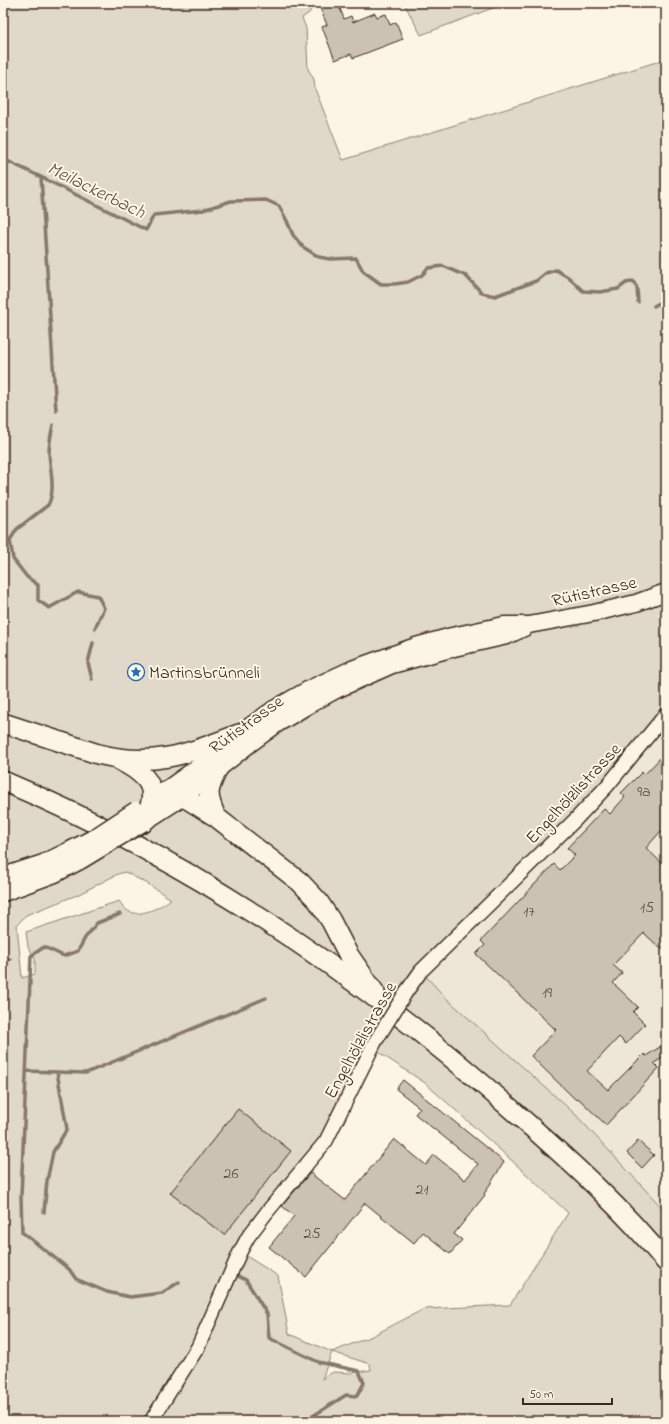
<svg xmlns="http://www.w3.org/2000/svg" width="669" height="1424" font-family="'Indie Flower',sans-serif">
<style>
.built{fill:#eee6d6}
.green{fill:#e0d8c8;stroke:#8e8173;fill-rule:evenodd}
.lines{fill:none;stroke-linecap:round;stroke-linejoin:round}
.stream{stroke:#85796b;stroke-width:3.5}
.building{fill:#ccc2b3;stroke:#3b2a1e}
.minor-casing{stroke:#3b2a1e;stroke-width:16}
.major-casing{stroke:#3b2a1e;stroke-width:19}
.highway-casing{stroke:#3b2a1e;stroke-width:22}
.minor{stroke:#fcf5e5;stroke-width:13}
.major{stroke:#fcf5e5;stroke-width:16}
.highway{stroke:#fcf5e5;stroke-width:19}
.minor-bridge-casing{stroke:#3b2a1e;stroke-width:16;stroke-linecap:butt}
.major-bridge-casing{stroke:#3b2a1e;stroke-width:19;stroke-linecap:butt}
.minor-bridge{stroke:#fcf5e5;stroke-width:13}
.major-bridge{stroke:#fcf5e5;stroke-width:16}
.labels{text-anchor:middle;stroke-width:4;stroke-linejoin:round;paint-order:stroke}
.number-label{font-size:16px;fill:#5f5043}
.street-label{font-size:18px;fill:#3b2a1e;stroke:#fcf5e5}
.poi-label{font-size:18px;fill:#3b2a1e;stroke:#fcf5e5;text-anchor:start}
.water-label{font-size:19px;font-style:italic;fill:#605144;stroke:#fcf5e5}
</style>
<rect width="100%" height="100%" fill="#fcf5e5"/>
<filter id="ink" filterUnits="userSpaceOnUse"><feTurbulence type="fractalNoise" baseFrequency=".025" numOctaves="2"/><feDisplacementMap in="SourceGraphic" scale="8" xChannelSelector="R" yChannelSelector="G"/><feConvolveMatrix kernelMatrix="1 2 1 2 8 2 1 2 1" color-interpolation-filters="sRGB"/></filter>
<g filter="url(#ink)">
<path class="built" d="M666,714v498l-91,-98 -129,-116 -25,-27z"/>
<path class="green" d="M3,3h312l-6,10 -7,5 4,10 2,41 6,10 1,10 28,71 323,-101v655l-33,42 -212,215 25,27 129,116 91,98v209h-663zM125,872l23,12 23,15c-9,7 -28,18 -41,13 -5,-2 -8,-7 -11,-11l-93,31 2,15 7,11v16l-13,4 -5,-53 9,-10 51,-20 41,-21zM372,1048l53,35 84,75 59,55 -58,92 -86,4 -52,27 -40,16 -43,-18 -11,-58 -38,-24 86,-111zM332,1352l38,12 1,6 -20,3 -18,-1 -11,7z
M404,3h102l-85,32z"/>
<g class="lines">
<path class="stream" d="M3,159l38,18 105,53 8,-15 49,-5 28,-9 35,-1 13,6 8,15 6,14 10,12 16,10 11,2 26,-1 7,13 18,13h14l13,-2 14,-7 6,-7 15,-2 23,10 16,17 13,3 41,-15 10,-8 10,-3 12,7 15,14 17,1 18,-3 8,-6 7,-2 4,7 1,14
M41,177l15,234
M654,306l12,-7
M53,425c-2,9 -4,18 -4,28 1,16 7,38 -1,52l-31,24 -7,11 3,19 14,18 11,8v15l11,8 29,-16 20,4 6,12 -9,20
M3,538l7,2
M92,679l-4,-16 5,-20
M120,914l-23,9 -12,15 -7,13 -14,5 -20,-9 -13,9 -10,241 1,35 47,37 7,10 31,13 23,5 32,-4 17,-11
M3,961l7,-2
M26,1071l60,2 180,-75
M44,1212l3,-31 6,-29 14,-23 -10,-57
M238,1276l8,4 21,34 2,24 49,24 41,9 5,12 -7,13 -11,-1 -41,26"/>
</g>
<path class="building" d="M318,3h20l6,16 7,-3 2,6 22,-9 2,4 9,-3 4,11 6,-3 7,17 -50,19 -2,-4 -16,6 -13,-33 5,-2z
M666,752v83l-5,-4 -15,17 20,19v76l-5,6 -17,-16 -31,32 9,8 -9,10 25,24 -5,5 12,12 -19,20 -7,-7 -32,34 21,19 36,-36 2,2 20,-13v13l-12,7 5,5 -53,57 -28,-27 -2,2 -45,-44 25,-26 -80,-76 9,-9 -4,-4 73,-77 6,6 15,-15 -8,-7 37,-39 6,5 15,-17 -4,-4 21,-21 2,3z
M403,1080l101,82 -20,32 1,1 -31,39 8,6 -12,14 -27,-22 -9,11 -49,-40 -59,74 -37,-30 25,-31 -12,-10 28,-33 35,27 49,-61 32,26 8,-10 31,25 13,-16 -63,-50 5,-6 -24,-19z
M238,1109l53,42 -67,84 -54,-42z
M638,1141l16,14 -12,13 -15,-15z"/>
<g class="lines">
<g class="minor-casing">
<path id="minor" d="M406,992l15,-21 154,-151 33,-35 58,-71
M151,1421l47,-74 42,-95 8,-15 19,-25 59,-71 49,-99"/>
</g>
<g class="major-casing">
<path id="major" d="M156,797l60,-43 23,-20 35,-25 37,-21 41,-19 64,-23 36,-10 52,-11h25l65,-12 42,-10 30,-11
M143,823l40,-26 68,-54 26,-19 30,-18 29,-16 56,-25 62,-17 53,-12 19,-9
M3,876l40,-13 27,-13
M3,893l52,-19 25,-13"/>
</g>
<g class="highway-casing">
<path id="highway" d="M3,723l95,31c56,14 89,0 141,-20
M119,760c31,16 42,29 24,63
M3,781c189,80 363,198 516,335 52,46 103,92 147,146
M165,791l22,8 29,18 84,65 18,19 13,20 17,33 27,39
M216,817c-10,-23 -9,-26 2,-49"/>
</g>
<use href="#minor" class="minor"/>
<use href="#major" class="major"/>
<use href="#highway" class="highway"/>
<g class="minor-bridge-casing">
<path id="minor-bridge" d="M375,1042l31,-50"/>
</g>
<g class="major-bridge-casing">
<path id="major-bridge" d="M70,850l25,-13 41,-27
M80,861l63,-38"/>
</g>
<use href="#minor-bridge" class="minor-bridge"/>
<use href="#major-bridge" class="major-bridge"/>
</g>
</g>
<defs>
<g id="sight-ring" transform="scale(0.9)"><circle r="9.5" fill="#fcf5e5" stroke="#1f6fb2" stroke-width="1.5"/><path d="M0-6L1.8-2.2L6-1.7L2.9 1.2L3.7 5.4L0 3.3L-3.7 5.4L-2.9 1.2L-6-1.7L-1.8-2.2Z" fill="#1f6fb2"/></g>
</defs>
<g fill-rule="evenodd">
<use href="#sight-ring" x="136" y="672"/>
</g>
<g class="labels">
<g class="number-label">
<text x="644" y="796">9a</text>
<text x="647" y="912">15</text>
<text x="529" y="916">17</text>
<text x="547" y="997">19</text>
<text x="231" y="1178">26</text>
<text x="422" y="1194">21</text>
<text x="312" y="1238">25</text>
</g>
<g class="street-label">
<text transform="translate(594 591) rotate(-13)" y="6">Rütistrasse</text>
<text transform="translate(246 724) rotate(-36)" y="6">Rütistrasse</text>
<text transform="translate(573 793) rotate(-47)" y="6">Engelhölzlistrasse</text>
<text transform="translate(360 1040) rotate(-61)" y="6">Engelhölzlistrasse</text>
</g>
<g class="poi-label">
<text x="149" y="678">Martinsbrünneli</text>
</g>
<g class="water-label">
<text transform="translate(97 189) rotate(26)" y="7">Meilackerbach</text>
</g>
</g>
<rect width="669" height="1424" fill="none" stroke="#fcf5e5" stroke-width="16"/>
<rect x="8" y="8" width="653" height="1408" fill="none" stroke="#3b2a1e" stroke-width="1.5" filter="url(#ink)"/>
<path d="M523 1398v6h89v-6" fill="none" stroke="#3b2a1e" stroke-width="2"/>
<text x="529" y="1398" font-size="12" fill="#3b2a1e" stroke="#fcf5e5" stroke-width="3" paint-order="stroke">50 m</text>
</svg>
